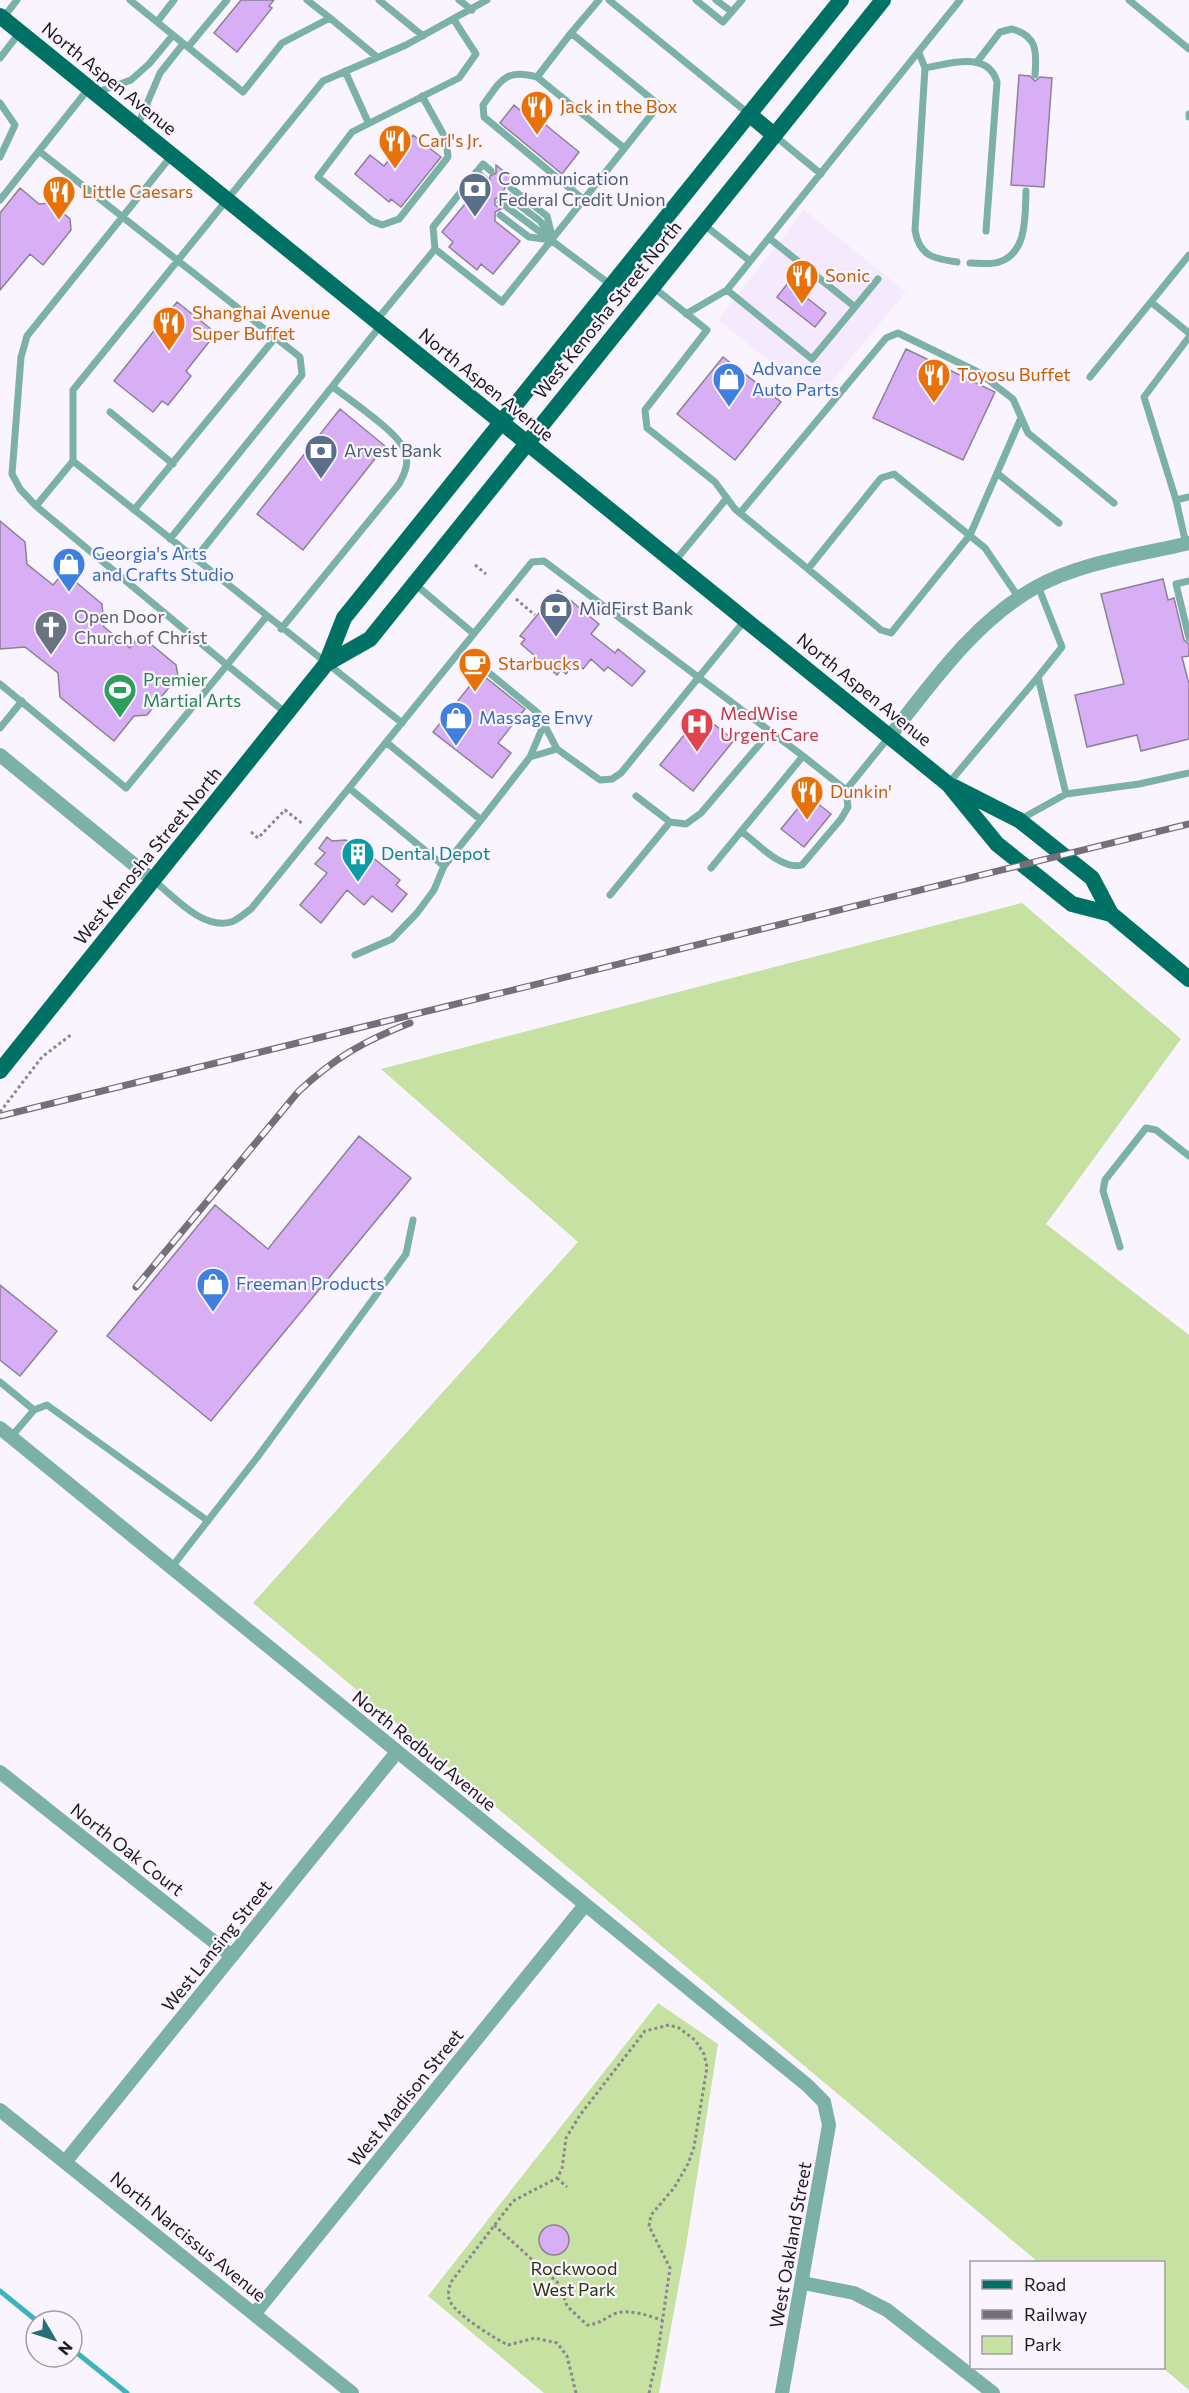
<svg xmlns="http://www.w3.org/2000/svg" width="1189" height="2393" font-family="Commissioner,sans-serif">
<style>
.built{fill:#f5eafd}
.green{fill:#c6e1a2}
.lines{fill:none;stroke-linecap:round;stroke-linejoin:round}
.stream{stroke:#3db4bd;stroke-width:5}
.building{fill:#d8aff4;stroke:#8d8097;stroke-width:1.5}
.path{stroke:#8b868f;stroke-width:3;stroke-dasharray:3 3;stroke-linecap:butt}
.service{stroke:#7bb1a7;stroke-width:7}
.minor{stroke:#7bb1a7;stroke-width:14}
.primary{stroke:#007165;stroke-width:16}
.rail-casing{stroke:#756f79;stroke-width:7}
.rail{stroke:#faf4fe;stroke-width:4.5;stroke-dasharray:14;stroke-linecap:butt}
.labels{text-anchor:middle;stroke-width:4.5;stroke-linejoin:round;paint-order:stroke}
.street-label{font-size:18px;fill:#1d1821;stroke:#faf4fe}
.food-label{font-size:18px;fill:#c56008;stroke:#faf4fe;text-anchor:start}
.service-label{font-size:18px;fill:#4e5e75;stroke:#faf4fe;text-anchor:start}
.shop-label{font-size:18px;fill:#366cbe;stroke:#faf4fe;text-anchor:start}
.worship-label{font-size:18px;fill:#5b616d;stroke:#faf4fe;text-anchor:start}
.leisure-label{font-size:18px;fill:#27864d;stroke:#faf4fe;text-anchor:start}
.health-label{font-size:18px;fill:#be3a42;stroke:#faf4fe;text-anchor:start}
.culture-label{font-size:18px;fill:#0d838f;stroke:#faf4fe;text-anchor:start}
.park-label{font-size:18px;fill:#293811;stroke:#faf4fe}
</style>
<rect width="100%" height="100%" fill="#faf4fe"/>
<path class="built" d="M804,210l102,82 -89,107 -99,-79z"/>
<path class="green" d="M1022,903l159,136 -135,185 143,111v1055l-26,-22 1,-106h-126l-785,-659 325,-361 -197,-173z
M658,2003l60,41 -32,202 -27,147h-115l-116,-97z"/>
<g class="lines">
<path class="stream" d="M0,2291l37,30
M72,2349l55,44"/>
</g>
<path class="building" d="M241,0h33l-5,6 3,2 -35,44 -23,-19z
M1019,75l11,1 5,5 5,-4 12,1 -8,109 -33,-2z
M514,105l19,16 3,-4 43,35 -17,22 -62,-51z
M413,135l28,22 -40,50 -10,-8 -2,3 -34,-28 15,-19 14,11 8,-10 2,3z
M496,165l21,17 -10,2 -6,12 -6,3v6l6,4 -6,3v9l25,20 -27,33 -12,-10 -4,6 -28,-23 4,-5 -11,-10 28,-34h6l8,-13 5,-2 1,-7 6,-3z
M20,188l19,16 12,-1 19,16 1,11 -28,35 -13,-11 -30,36v-77z
M788,283l38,30 -11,14 -38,-30z
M177,302l39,31 -30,38 5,5 -23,29 -6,-4 -9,11 -39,-31z
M906,349l89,43 -32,68 -90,-42z
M723,357l58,45 -46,58 -58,-46z
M340,409l45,37 -82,104 -46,-36z
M0,521l25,21 2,22 26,21 11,-13 38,32 2,23 26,21 10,-13 36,30 2,11 -31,39 -13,1 -20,25 -54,-44 -2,-24 -33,-26 -25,2z
M1163,579l5,21 6,-2 10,42 5,4v12l-7,1 7,27v55l-48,12 -4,-16 -50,12 -12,-52 49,-11 -23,-90z
M558,590l41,34 -8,10 24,19 3,-4 27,22 -13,15 -24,-19 -4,4 -13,-12 -8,10 -8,-7 -9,12 -5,-4 -4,5 -36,-31 4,-5 -5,-3z
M480,673l45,36 -27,34 13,10 -19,25 -59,-46z
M701,714l33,26 -41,51 -33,-26z
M808,796l23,18 -27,33 -23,-18z
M327,837l5,4 14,-1 11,9 2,-3 41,34 -4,5 11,9 -15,18 -20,-16 -8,9 -17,-15 -26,33 -21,-18 27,-32 -12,-9 10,-11 -6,-5z
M359,1136l52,42 -200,243 -104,-85 108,-131 53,44z
M0,1285l57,46 -37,45 -20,-16z
M539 2240a15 15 0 1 1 30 0a15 15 0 1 1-30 0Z"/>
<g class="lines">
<path class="path" d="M475,565l11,9
M516,599l19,16
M251,832l7,6 27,-28 18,14
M0,1112l42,-55 30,-23
M557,2178l10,9
M494,2225l65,59 8,22 20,19c12,-1 17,-6 27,-11 14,-6 35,2 48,6
M576,2393l-9,-37 -10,-13 -22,-5 -27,7c-14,-7 -53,-31 -58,-44 -3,-6 -1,-13 1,-19l62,-81 44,-23 5,-9 4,-31 14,-23 65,-84 24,-6 10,3 16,12 9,14 3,13 -13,80 -6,17 -14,24 -23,27 -2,11 21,42 -12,84 -9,41"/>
<path class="service" d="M130,0l113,92 39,-49 48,-25 47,39
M307,0l23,18
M379,0l44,36
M459,0l13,10
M609,0l140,114
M696,0l27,22 19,-22
M716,0l16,12
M1129,0l60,49
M3,18l14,-18
M157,22l17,-22
M571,33l-34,44 87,71
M188,47l39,-47
M919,53l6,15c23,-4 63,-18 72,14l-11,149
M0,58l20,-26
M977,62l23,-30 12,-3c25,7 25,22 23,46
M925,68l-10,162c4,26 19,29 42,32
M345,71l23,51
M537,77c-33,-9 -36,4 -54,28l1,12 100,83
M95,93l36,-13 18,-16 24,-29
M422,96l24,43 2,18 -49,62 -17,6 -10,-4 -54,-44 34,-45 107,-54 17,-24 -22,-34
M0,103l15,22 -15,32
M1189,114v3
M137,127l23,-54 23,-29
M775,136l46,38
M39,151l261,206 2,18 -132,164
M476,172l9,7
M470,179l9,7
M464,186l9,7
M511,188l36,28 6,24
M506,195l34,26 10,14
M0,200l89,-112
M500,202l111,83
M500,215l29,22 22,3
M703,224l47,37
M435,249l-2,-22 50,-63 8,7
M970,263c9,0 21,2 29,-1 29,-9 26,-48 27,-71
M653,287l54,43 -62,80 2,18 68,54 20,27 73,60 73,-91 13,-4 91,74 34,50
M727,290l85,69 43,-52 -86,-69
M1151,302l38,31
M855,307l23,-28
M686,314l41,-24 233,-290
M376,321l59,-72 67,53 157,-197 -88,-72 28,-33
M1090,377l99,-122
M110,412l63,52
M73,461l-37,45 191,159 39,-48
M997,473l62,50
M1176,500l-32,-103 45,-60
M36,506l-16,-17 -8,-15 9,-117 6,-21 145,-181
M134,510l141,-172
M740,513l146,-175 12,-5 80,39 35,27 15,34 86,70
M1186,544l-10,-44 13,-3
M195,559l186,-234
M675,561l52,-63
M808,569l73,61 10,3 79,-98 51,-117
M1189,581l-13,3 13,54
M416,585l58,49
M281,629l118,-145c6,-11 11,-22 5,-35 -7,-17 -54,-49 -71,-62
M461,650l77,63 19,36
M1038,677l24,-30 -24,-61
M0,684l126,104 101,-123 59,48
M402,723l-329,-262v-71l250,-309 83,-36 81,-45
M0,728l22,-27
M530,757l14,-33
M948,784l90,-107 28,117
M349,788l95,78
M636,796l34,26 16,2 15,-11 69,-81
M481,820l49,-63 27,-8 43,31 12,-1 9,-6 125,-154
M1019,820l47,-26 73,-10 50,-11
M741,831c15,11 41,40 61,34l39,-46 7,-12 -2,-17
M711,868l92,-112 43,34 43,-53
M153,880c21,16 49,50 78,42 7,-2 14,-9 20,-13l281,-347 12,-1 259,195
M610,895l60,-73
M355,955l37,-16 25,-26 17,-23 10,-24 37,-46 -95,-78
M1120,1247l-17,-56 2,-11 41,-52 10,2 33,26
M0,1382l34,28
M11,1437l23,-27 13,-5 161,116
M171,1568l88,-113 147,-201 7,-34"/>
<path class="minor" d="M890,736c43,-54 84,-114 146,-149 46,-25 103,-32 153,-44
M0,755l153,125
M0,1428l807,657 17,17 5,23 -47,268
M0,1772l232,184
M0,2110l352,283
M65,2162l332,-410
M803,2283l51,10 33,17 106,83
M255,2313l330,-408"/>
<path class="primary" d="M0,16l948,768 49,60 75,60 39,10
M749,114l25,21
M326,664l44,-25 513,-639
M954,787l65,33 73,58 19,36 78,65
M0,1071l326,-407 18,-46 497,-618"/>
<g class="rail-casing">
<path id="rail" d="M0,1116l1189,-292
M136,1287l162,-195c36,-34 66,-51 112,-69"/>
</g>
<use href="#rail" class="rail"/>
</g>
<defs>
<g id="restaurant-pin" transform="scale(1.725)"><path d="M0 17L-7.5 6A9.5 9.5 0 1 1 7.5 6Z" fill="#e8710a" stroke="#faf4fe"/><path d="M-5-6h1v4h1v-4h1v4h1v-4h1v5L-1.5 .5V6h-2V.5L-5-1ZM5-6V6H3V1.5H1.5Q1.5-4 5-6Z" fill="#fff"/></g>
<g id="bank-pin" transform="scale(1.725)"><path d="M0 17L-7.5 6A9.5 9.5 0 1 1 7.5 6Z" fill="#5c6f8a" stroke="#faf4fe"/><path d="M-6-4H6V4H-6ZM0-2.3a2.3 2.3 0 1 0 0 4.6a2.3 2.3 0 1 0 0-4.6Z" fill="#fff"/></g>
<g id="shop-pin" transform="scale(1.725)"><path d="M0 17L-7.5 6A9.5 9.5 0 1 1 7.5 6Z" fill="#3f7fe0" stroke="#faf4fe"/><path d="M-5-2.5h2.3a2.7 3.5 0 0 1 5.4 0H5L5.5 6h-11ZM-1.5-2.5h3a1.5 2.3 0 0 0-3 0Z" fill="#fff"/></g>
<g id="church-pin" transform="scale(1.725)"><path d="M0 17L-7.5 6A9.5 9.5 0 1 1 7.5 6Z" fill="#6b7280" stroke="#faf4fe"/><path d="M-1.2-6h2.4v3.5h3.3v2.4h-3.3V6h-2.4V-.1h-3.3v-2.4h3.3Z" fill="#fff"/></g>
<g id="cafe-pin" transform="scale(1.725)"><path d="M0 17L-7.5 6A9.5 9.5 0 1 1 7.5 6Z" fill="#e8710a" stroke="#faf4fe"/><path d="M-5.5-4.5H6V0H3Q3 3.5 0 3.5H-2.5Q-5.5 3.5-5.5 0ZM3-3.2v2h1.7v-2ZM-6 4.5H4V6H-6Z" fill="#fff"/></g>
<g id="stadium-pin" transform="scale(1.725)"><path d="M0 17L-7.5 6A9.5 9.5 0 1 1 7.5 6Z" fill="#2e9e5b" stroke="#faf4fe"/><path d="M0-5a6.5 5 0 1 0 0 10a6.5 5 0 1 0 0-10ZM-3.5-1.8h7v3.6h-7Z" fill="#fff"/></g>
<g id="hospital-pin" transform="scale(1.725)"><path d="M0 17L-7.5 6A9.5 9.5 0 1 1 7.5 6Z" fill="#e0444e" stroke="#faf4fe"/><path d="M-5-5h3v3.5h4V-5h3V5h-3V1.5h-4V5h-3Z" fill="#fff"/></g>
<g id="building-pin" transform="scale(1.725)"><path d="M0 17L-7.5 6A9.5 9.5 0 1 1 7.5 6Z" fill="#0f9aa8" stroke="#faf4fe"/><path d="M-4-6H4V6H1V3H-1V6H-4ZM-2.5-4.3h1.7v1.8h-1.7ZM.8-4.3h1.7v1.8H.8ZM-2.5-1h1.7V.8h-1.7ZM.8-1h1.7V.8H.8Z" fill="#fff"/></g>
</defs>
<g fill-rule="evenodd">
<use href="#restaurant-pin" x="537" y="107"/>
<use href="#restaurant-pin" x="395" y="141"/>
<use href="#bank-pin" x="475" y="189"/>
<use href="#restaurant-pin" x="59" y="192"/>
<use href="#restaurant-pin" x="802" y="276"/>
<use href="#restaurant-pin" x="169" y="323"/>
<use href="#restaurant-pin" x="934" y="375"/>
<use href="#shop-pin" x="729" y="379"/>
<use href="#bank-pin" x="321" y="451"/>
<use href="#shop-pin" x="69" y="564"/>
<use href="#bank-pin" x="556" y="609"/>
<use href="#church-pin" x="51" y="627"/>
<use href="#cafe-pin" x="475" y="664"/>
<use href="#stadium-pin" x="120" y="690"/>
<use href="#shop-pin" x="456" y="718"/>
<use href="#hospital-pin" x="697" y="724"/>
<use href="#restaurant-pin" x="807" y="792"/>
<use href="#building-pin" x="358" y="854"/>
<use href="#shop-pin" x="213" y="1284"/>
</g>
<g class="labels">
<g class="street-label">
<text transform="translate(109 79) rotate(39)" y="6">North Aspen Avenue</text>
<text transform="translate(608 310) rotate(-51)" y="6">West Kenosha Street North</text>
<text transform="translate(486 385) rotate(39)" y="6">North Aspen Avenue</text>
<text transform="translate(864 690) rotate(39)" y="6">North Aspen Avenue</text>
<text transform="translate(148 856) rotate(-51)" y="6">West Kenosha Street North</text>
<text transform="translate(424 1751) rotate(39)" y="6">North Redbud Avenue</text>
<text transform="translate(127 1850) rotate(38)" y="6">North Oak Court</text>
<text transform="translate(217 1946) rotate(-51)" y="6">West Lansing Street</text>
<text transform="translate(406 2098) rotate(-51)" y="6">West Madison Street</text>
<text transform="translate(188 2237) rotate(39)" y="6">North Narcissus Avenue</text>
<text transform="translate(791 2245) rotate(-80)" y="6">West Oakland Street</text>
</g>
<g class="food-label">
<text x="560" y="113">Jack in the Box</text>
<text x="418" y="147">Carl's Jr.</text>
<text x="82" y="198">Little Caesars</text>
<text x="825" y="282">Sonic</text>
<text x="192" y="319">Shanghai Avenue<tspan x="192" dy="21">Super Buffet</tspan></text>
<text x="957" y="381">Toyosu Buffet</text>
<text x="498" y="670">Starbucks</text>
<text x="830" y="798">Dunkin'</text>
</g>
<g class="service-label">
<text x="498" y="185">Communication<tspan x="498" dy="21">Federal Credit Union</tspan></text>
<text x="344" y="457">Arvest Bank</text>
<text x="579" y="615">MidFirst Bank</text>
</g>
<g class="shop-label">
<text x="752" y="375">Advance<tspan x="752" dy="21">Auto Parts</tspan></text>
<text x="92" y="560">Georgia's Arts<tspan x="92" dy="21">and Crafts Studio</tspan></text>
<text x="479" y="724">Massage Envy</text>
<text x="236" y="1290">Freeman Products</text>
</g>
<g class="worship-label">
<text x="74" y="623">Open Door<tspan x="74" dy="21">Church of Christ</tspan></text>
</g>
<g class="leisure-label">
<text x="143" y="686">Premier<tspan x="143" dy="21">Martial Arts</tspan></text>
</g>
<g class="health-label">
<text x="720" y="720">MedWise<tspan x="720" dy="21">Urgent Care</tspan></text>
</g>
<g class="culture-label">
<text x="381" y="860">Dental Depot</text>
</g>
<g class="park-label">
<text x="574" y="2275">Rockwood<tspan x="574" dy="21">West Park</tspan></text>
</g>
</g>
<rect x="970" y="2261" width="195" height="108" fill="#faf4fe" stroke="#a29ca6" stroke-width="1.5"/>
<rect x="982" y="2280" width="30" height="9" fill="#007165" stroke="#a29ca6" stroke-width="1.5"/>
<text x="1024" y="2291" font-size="18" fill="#1d1821">Road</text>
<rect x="982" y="2310" width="30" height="9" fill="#756f79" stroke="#a29ca6" stroke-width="1.5"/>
<text x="1024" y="2321" font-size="18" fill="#1d1821">Railway</text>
<rect x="982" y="2336" width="30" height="18" fill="#c6e1a2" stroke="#a29ca6" stroke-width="1.5"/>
<text x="1024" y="2351" font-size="18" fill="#1d1821">Park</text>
<g transform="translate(54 2339) rotate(129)"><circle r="28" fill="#faf4fe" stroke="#a29ca6" stroke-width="1.5"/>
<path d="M0-4.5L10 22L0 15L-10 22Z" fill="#276e7b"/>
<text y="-9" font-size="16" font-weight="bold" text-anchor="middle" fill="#1d1821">N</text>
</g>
</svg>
